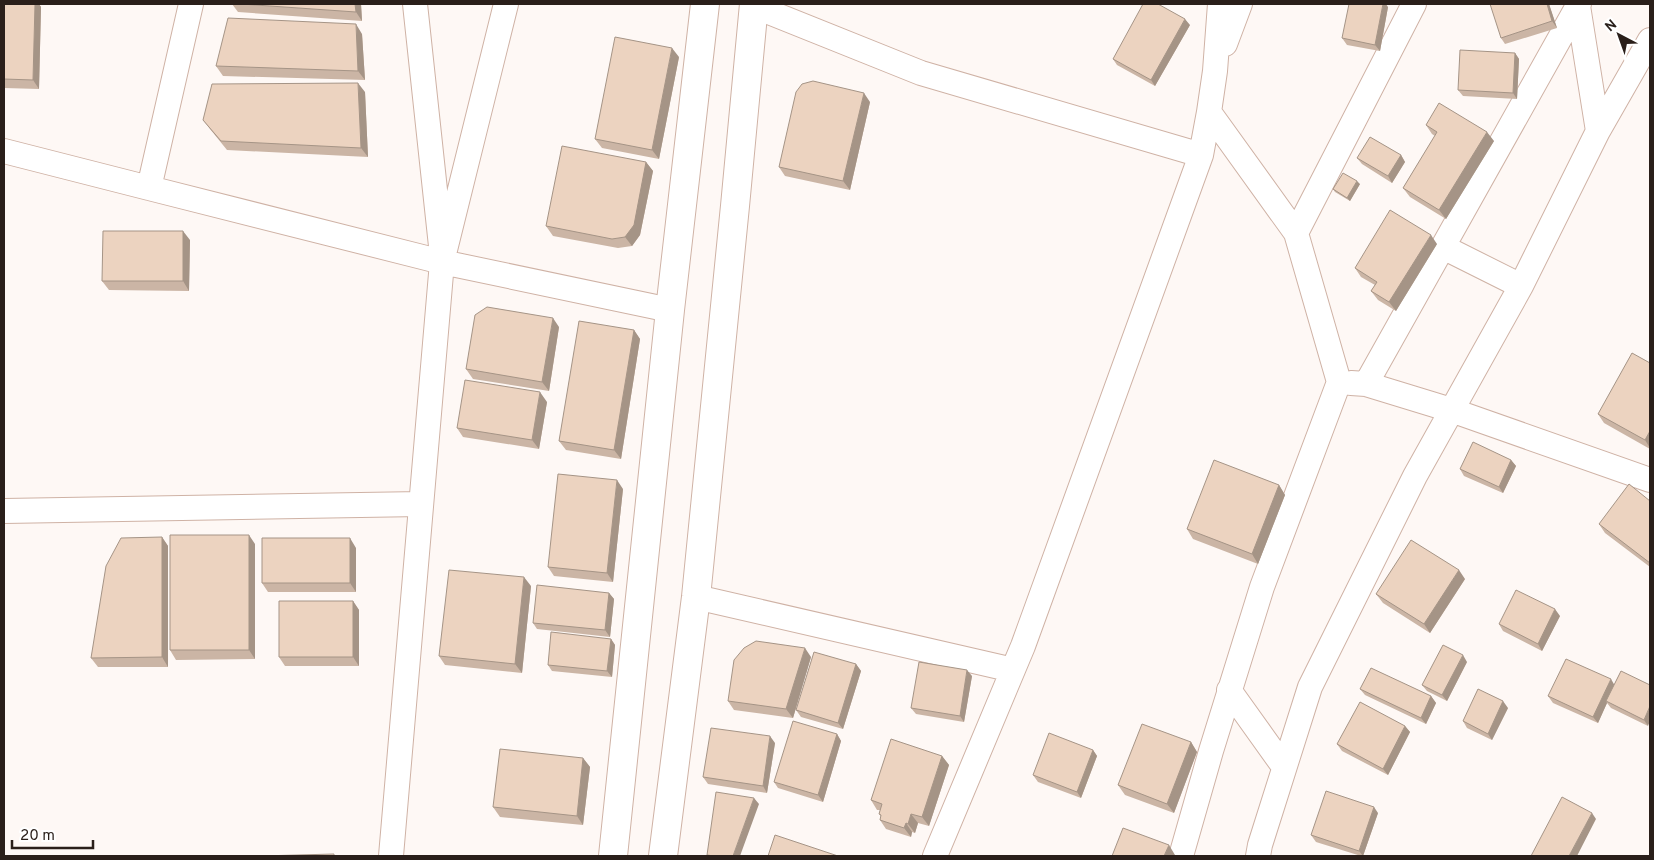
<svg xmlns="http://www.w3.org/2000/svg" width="1654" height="860" font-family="Overpass,sans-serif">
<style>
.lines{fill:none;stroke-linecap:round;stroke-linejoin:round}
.minor-casing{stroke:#cfb2a5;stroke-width:26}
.primary-casing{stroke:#cfb2a5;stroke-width:30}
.minor{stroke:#fff;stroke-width:24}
.primary{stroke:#fff;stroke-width:28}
.wall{fill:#cbb5a5}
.shaded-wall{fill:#a59486}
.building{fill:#ecd3c0;stroke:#a59486}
</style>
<rect width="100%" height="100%" fill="#fef8f5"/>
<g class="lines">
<g class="minor-casing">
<path id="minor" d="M191,4l-42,184 293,74 228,48
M415,4l26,242
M754,6l167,67 280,82
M1578,6l20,125
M1225,44l15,-40
M4,151l145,37
M1296,233l118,-229
M1443,247l78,39
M1351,383l15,1 85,26 199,70
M1366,384l213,-380
M4,511l417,-7
M696,597l317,73
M1229,690l55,77
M391,856l51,-594 64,-258
M935,856l88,-210 178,-491 8,-43
M1181,856l30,-105 51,-164 77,-205 -43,-149 -87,-121 6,-41 5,-67
M1258,856l2,-11 50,-158 105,-211 106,-190 77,-155 52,-91"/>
</g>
<g class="primary-casing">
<path id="primary" d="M613,856l57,-546 35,-306
M663,856l33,-259 39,-391 19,-202"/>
</g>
<use href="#minor" class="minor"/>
<use href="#primary" class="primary"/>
</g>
<path class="wall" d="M4,4h35l2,3 -2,82 -35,-1z
M232,4h129l1,17 -124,-9z
M1549,4l8,24 -52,16 -4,-6z
M1388,7l-8,44 -33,-6 -5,-7z
M1190,25l-35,61 -38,-21 -4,-6z
M362,34l3,46 -142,-4 -7,-10z
M1515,53l4,6 -2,40 -54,-3 -5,-6z
M679,57l-20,102 -57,-11 -7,-9z
M365,92l3,65 -141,-7 -17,-21 -7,-9z
M870,102l-20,88 -65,-14 -6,-9z
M1426,125l68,16 -48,78 -36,-22 -7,-9 32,-52 -3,-2z
M1401,155l4,7 -13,21 -30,-19 -5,-6z
M646,162l7,9 -13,64 -8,11 -14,2 -65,-12 -7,-10z
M1360,184l-10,17 -15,-9 -2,-3z
M190,240l-1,51 -80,-1 -7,-9z
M1437,244l-41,67 -18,-11 -7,-9 4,-6 -14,-8 -6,-9z
M559,327l-10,64 -76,-12 -7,-10z
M634,330l6,9 -19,120 -55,-9 -7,-9z
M1650,363v86l-46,-26 -6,-9z
M547,402l-8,47 -76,-12 -6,-9z
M1511,460l5,6 -13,27 -39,-17 -4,-7z
M1279,485l6,10 -27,69 -65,-25 -6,-10z
M623,489l-10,93 -59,-6 -6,-9z
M1650,501v66l-45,-34 -6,-9z
M162,537l6,9v121h-70l-7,-9z
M255,544v115l-79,1 -6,-10z
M356,548v44h-88l-6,-9z
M1465,579l-35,54 -47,-30 -7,-9z
M531,586l-9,87 -77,-8 -6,-9z
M609,593l5,6 -4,38 -73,-8 -4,-6z
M353,601l6,9v56h-74l-6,-9z
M1560,616l-18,35 -39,-20 -4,-7z
M611,639l4,6 -3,32 -60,-6 -4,-6z
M811,657l-18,61 -59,-8 -6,-9z
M1467,662l-20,39 -20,-10 -5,-6z
M856,664l5,7 -18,58 -42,-12 -5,-7z
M1621,671l27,55 -37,-18 -4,-5 -9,20 -45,-20 -5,-7 66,-11z
M972,676l-8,46 -48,-8 -5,-6z
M1360,689l71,7 5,7 -10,21 -61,-29z
M1508,708l-16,32 -25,-12 -4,-7z
M1405,726l5,6 -22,43 -46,-24 -5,-7z
M837,734l4,7 -18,61 -45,-14 -4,-6z
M1191,742l6,10 -23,61 -49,-18 -7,-10z
M775,743l-8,50 -59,-9 -5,-7z
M1093,750l4,6 -16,42 -43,-16 -5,-7z
M942,756l7,9 -20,61 -11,-3 -3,10 -3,-1 -1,5 -25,-8 -6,-9 1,-4 -2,-2 1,-4h-3l-6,-10z
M583,758l7,9 -7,58 -83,-8 -7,-10z
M1378,813l-15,43h-2l-45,-14 -5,-7z"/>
<path class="shaded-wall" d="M35,4h4l2,3 -2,82 -6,-9z
M355,4h6l1,17 -6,-9z
M1383,4h3l2,3 -8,44 -5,-6z
M1547,4h2l8,24 -5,-7z
M1185,19l5,6 -35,61 -4,-6z
M356,24l6,10 3,46 -7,-9z
M672,48l7,9 -20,102 -7,-9z
M1515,53l4,6 -2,40 -4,-6z
M358,83l7,9 3,65 -7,-9z
M864,93l6,9 -20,88 -7,-9z
M1487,132l7,9 -48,78 -7,-9z
M1401,155l4,7 -13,21 -4,-7z
M646,162l7,9 -13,64 -8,11 -7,-9z
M1357,181l3,3 -10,17 -3,-3z
M183,231l7,9 -1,51 -6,-10z
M1431,235l6,9 -41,67 -7,-9z
M553,318l6,9 -10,64 -7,-9z
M634,330l6,9 -19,120 -7,-9z
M540,392l7,10 -8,47 -7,-9z
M1650,431v17l-5,-8z
M1511,460l5,6 -13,27 -4,-6z
M617,480l6,9 -10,93 -6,-9z
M1279,485l6,10 -27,69 -6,-10z
M249,535l6,9v115l-6,-9z
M162,537l6,9v121l-6,-10z
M350,538l6,10v44l-6,-9z
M1459,570l6,9 -35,54 -6,-9z
M524,577l7,9 -9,87 -7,-9z
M609,593l5,6 -4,38 -5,-7z
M353,601l6,9v56l-6,-9z
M1555,609l5,7 -18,35 -4,-7z
M611,639l4,6 -3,32 -5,-6z
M805,648l6,9 -18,61 -7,-9z
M1463,655l4,7 -20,39 -5,-6z
M856,664l5,7 -18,58 -5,-6z
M967,670l5,6 -8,46 -4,-6z
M1611,679l4,7 -9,15 1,2 -9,20 -5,-6z
M1431,696l5,7 -10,21 -5,-6z
M1503,701l5,7 -16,32 -4,-6z
M1650,706v15l-2,5 -4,-6z
M1405,726l5,6 -22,43 -5,-6z
M837,734l4,7 -18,61 -5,-7z
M770,736l5,7 -8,50 -4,-7z
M1191,742l6,10 -23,61 -7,-9z
M1093,750l4,6 -16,42 -4,-6z
M942,756l7,9 -20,61 -7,-9z
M583,758l7,9 -7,58 -6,-9z
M754,798l5,6 -19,52h-7z
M1374,807l4,6 -15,43 -4,-5z
M1592,813l4,6 -19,37h-8z
M911,814l7,9 -3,10 -7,-9z
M906,823l6,9 -1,5 -7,-9z
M1169,845l6,10 -1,1h-10z"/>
<path class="building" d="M4,4h31l-2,76 -29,-1z
M241,4h114l1,8z
M1143,4h15l27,15 -34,61 -38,-21z
M1349,4h34l-8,41 -33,-7z
M1490,4h57l5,17 -51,17z
M228,18l128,6 2,47 -142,-5z
M615,37l57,11 -20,102 -57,-11z
M1460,50l55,3 -2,40 -55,-3z
M813,81l51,12 -21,88 -64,-14 17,-75 6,-8z
M358,83l3,65 -140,-7 -18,-21 9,-36z
M1439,103l48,29 -48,78 -36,-22 34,-56 -11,-7z
M1370,137l31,18 -13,21 -31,-18z
M562,146l84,16 -12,63 -9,12 -13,2 -66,-13z
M1343,173l14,8 -10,17 -14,-9z
M1390,210l41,25 -42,67 -18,-11 6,-9 -22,-14z
M103,231h80v50h-81z
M487,307l66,11 -11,64 -76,-13 9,-54z
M579,321l55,9 -20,120 -55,-9z
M1632,353l18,10v68l-5,9 -47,-26z
M465,380l75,12 -8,48 -75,-12z
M1473,442l38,18 -12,27 -39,-18z
M1214,460l65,25 -27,69 -65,-25z
M558,474l59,6 -10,93 -59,-6z
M1629,484l21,17v62l-51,-39z
M170,535h79v115h-79z
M162,537v120l-71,1 15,-92 15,-28z
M262,538h88v45h-88z
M1411,540l48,30 -35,54 -48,-30z
M449,570l75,7 -9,87 -76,-8z
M537,585l72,8 -4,37 -72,-7z
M1516,590l39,19 -17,35 -39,-20z
M279,601h74v56h-74z
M551,632l60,7 -4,32 -59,-6z
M756,641l49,7 -19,61 -58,-8 6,-41 10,-12z
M1443,645l20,10 -21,40 -20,-10z
M814,652l42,12 -18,59 -42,-13z
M1566,659l45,20 -18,38 -45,-21z
M919,662l48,8 -7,46 -49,-8z
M1371,668l60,28 -10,22 -61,-29z
M1621,671l29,14v21l-6,14 -38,-19z
M1478,689l25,12 -15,33 -25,-13z
M1360,702l45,24 -22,43 -46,-25z
M793,721l44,13 -19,61 -44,-13z
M1142,724l49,18 -24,62 -49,-19z
M711,728l59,8 -7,50 -60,-9z
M1049,733l44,17 -16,42 -44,-17z
M891,739l51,17 -20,61 -11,-3 -3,10 -2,-1 -2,5 -24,-8 1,-5 -2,-1 3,-10 -11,-4z
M500,749l83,9 -6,58 -84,-9z
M1326,791l48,16 -15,44 -48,-16z
M716,792l38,6 -21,58h-19l-7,-1z
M1562,797l30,16 -23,43h-38z
M1123,828l46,17 -5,11h-52z
M775,835l63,21h-70z
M334,854v2h-74z"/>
<rect width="1654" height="860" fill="none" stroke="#2a1f1a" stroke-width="10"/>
<g transform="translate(1619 35) rotate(319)" stroke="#ffffff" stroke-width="4" paint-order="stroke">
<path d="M0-4L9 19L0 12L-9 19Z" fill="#2a1f1a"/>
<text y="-8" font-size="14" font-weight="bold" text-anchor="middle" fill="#2a1f1a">N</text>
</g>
<path d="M12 840v8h81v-8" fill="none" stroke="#2a1f1a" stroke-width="2.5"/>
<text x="20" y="840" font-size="15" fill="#2a1f1a" stroke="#ffffff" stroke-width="4" paint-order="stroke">20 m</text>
</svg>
